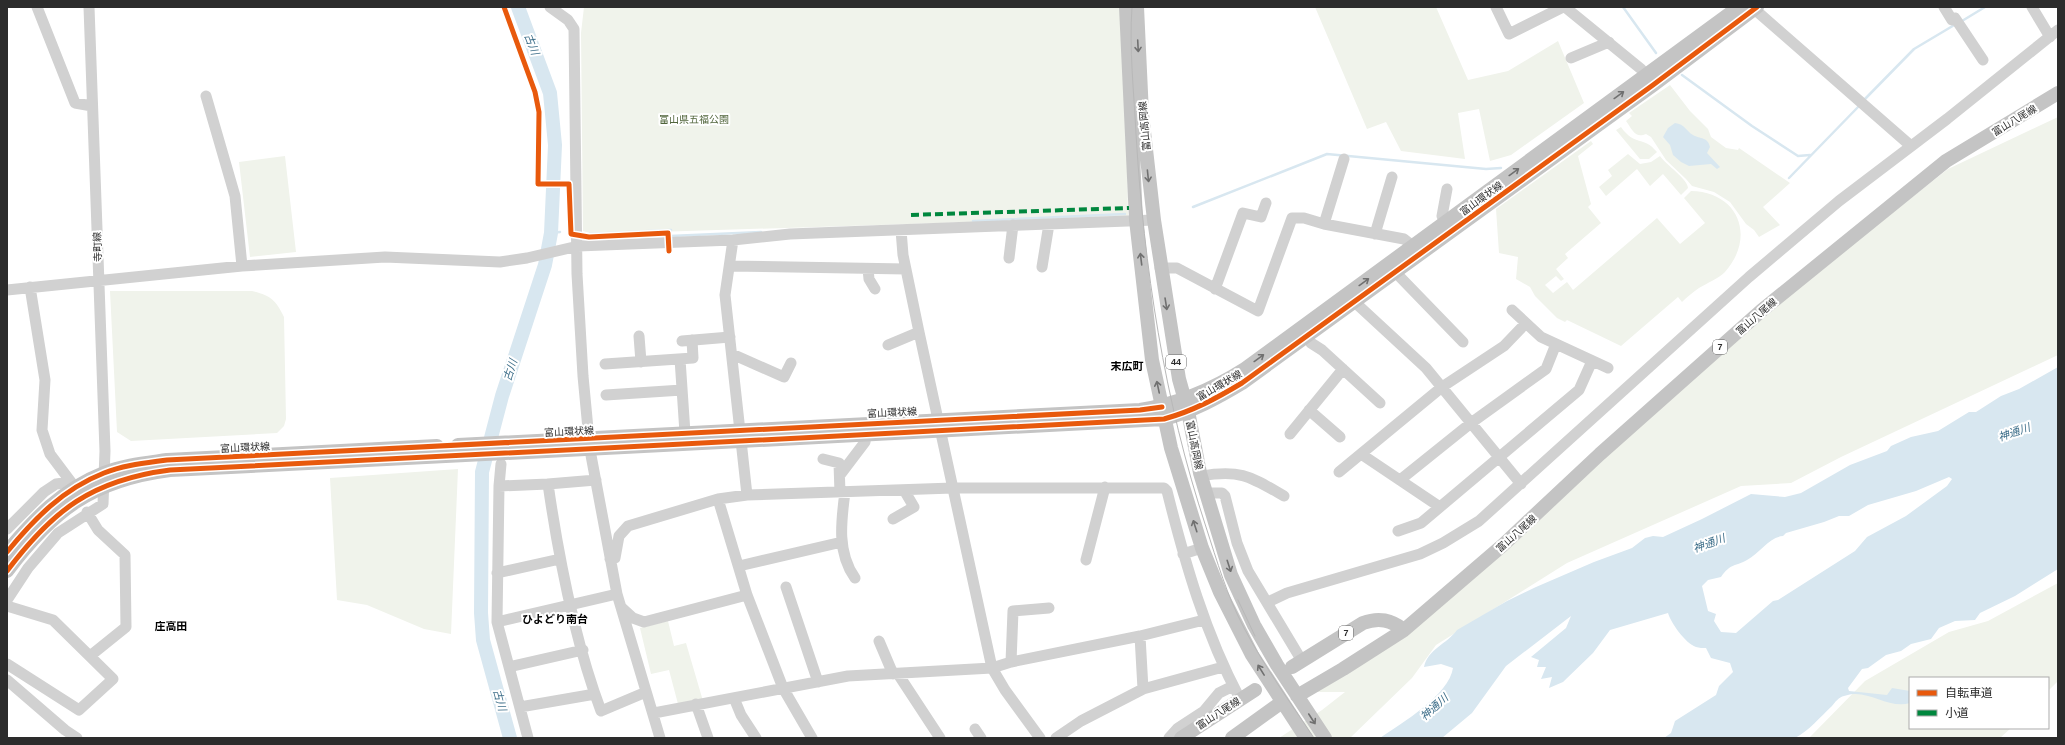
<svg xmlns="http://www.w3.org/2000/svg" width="2065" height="745" font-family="Arial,'Noto Sans JP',sans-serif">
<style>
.green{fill:#f0f3eb}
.water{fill:#d8e7f0;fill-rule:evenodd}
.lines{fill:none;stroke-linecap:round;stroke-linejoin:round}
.stream{stroke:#d8e7f0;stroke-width:2.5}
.river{stroke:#d8e7f0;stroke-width:14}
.minor{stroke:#d1d1d1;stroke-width:11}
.major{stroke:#c4c4c4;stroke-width:14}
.tram{stroke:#b8b8b8;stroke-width:1}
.quiet{stroke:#00873e;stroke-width:4;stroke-dasharray:8 4;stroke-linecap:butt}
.cycleway-casing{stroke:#fff;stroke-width:8}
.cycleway{stroke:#e8590c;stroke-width:5}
.oneway{stroke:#707070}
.labels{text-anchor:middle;stroke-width:4;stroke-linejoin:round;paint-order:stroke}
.shield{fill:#fff;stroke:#6b6b6b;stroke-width:1}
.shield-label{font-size:9px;font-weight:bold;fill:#2c2c2c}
.park-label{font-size:10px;fill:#51653c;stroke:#fff}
.street-label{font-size:10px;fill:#2c2c2c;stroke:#fff}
.water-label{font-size:11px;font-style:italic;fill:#3e6f8a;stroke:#fff}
.neighbourhood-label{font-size:11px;font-weight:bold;fill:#000;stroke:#fff}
</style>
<rect width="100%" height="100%" fill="#fff"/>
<path class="green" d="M584,7h541l3,210 -535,17 -10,-3 -2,-198z
M1315,7h121l32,73 40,-9 50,-30 26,62 -73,52 -21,6 -11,-52 -21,4 7,46 -64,-8 -15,-29 -19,7z
M1670,85l20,26 18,18 3,8 15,11 12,2 1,-2 51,35 -27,24 17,18 -21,12 -5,-7 -8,-6 -16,-22 -16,-10 -22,-6 -6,-7 -20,-19 -15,-23 -5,-3c-11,5 -14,-5 -20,-13l6,-5 -3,-3z
M2058,117v238l-217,102 -50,26 -50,3 -174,77 -131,82 -24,33 -62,60h-71l43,-28 23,-18h-30l123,-87 331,-296 179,-140z
M1621,127c14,20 22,8 36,25l-8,7h-9l-24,-29z
M1591,141l2,3 -15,12 13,48 -3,3 13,16 -36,31 3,4 -12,11 8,10 -3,2 -5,-5 -11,9 8,8 14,-11 6,8 84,-72 23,26 25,-21 -21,-25 7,-7c48,1 65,46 34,81 -7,7 -18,11 -26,16 -6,4 -12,9 -17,14l-4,-5 -57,49 -54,-26 -2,2 -8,-4 -22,-22 -5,-9 -14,-8 2,-22 -19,-4 -3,-44z
M1628,154l12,10 11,-2 9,-6c6,9 28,23 28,32l-7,7 -18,-21 -13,12 -13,-17 -31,27 -7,-9 13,-11 -4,-6z
M285,156l11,96 -46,5 -11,-95z
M110,291h142c19,5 23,8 32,26l2,102 -2,7 -7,7 -146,8 -14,-9z
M458,469l-7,165 -27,-5 -57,-24 -30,-5 -7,-122z
M2058,583v98l-10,10v-13h-138v50h101l-11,10h-191l56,-57 84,-49 39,-11z
M668,621l6,25 12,-3 17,58 -25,3 -9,-34 -18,4 -11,-46z"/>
<path class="water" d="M1675,123c10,1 11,8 18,12 7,4 15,2 17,12l-3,6 13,14 -3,2 -6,-5 -22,2 -8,-4 -8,-7 -3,-10 -7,-8 5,-9z
M2058,367v202l-43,27 -35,17 -5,7 -20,1 -16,7 -8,11 -20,5 -10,7 -15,4 -18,13 -6,1 -14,19 1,3 38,4 5,-7 18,3v12c-22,7 -43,-16 -66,-7 -5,1 -9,6 -12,10 -12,11 -23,25 -37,32h-131l7,-5 4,-12 41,-26 3,-9 14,-14 -3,-9 -19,-5 -5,-10c-3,0 -7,0 -10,-1 -11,-4 -25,-24 -28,-34l-58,17 -17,23 -30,29 -14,6 3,-11 -11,2 5,-12h-9l2,-7 -8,-3 35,-29 5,-12 -65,50 -34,47 -30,25h-62c22,-15 69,-43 73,-70l-12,-4 -17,3c4,-18 23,-23 33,-37l50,-29 29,-14 58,-25 38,-14 13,-10 8,-2 10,1 39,-18 49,-25 34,3 16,-4 49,-28 37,-14 4,-5 20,-9 27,-6 31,-19h7l25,-16 18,-7zM1949,477l3,2 -5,7 -41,30 -39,21 -12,14 -77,49 -5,1 -37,32 -15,-1 -7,-11 2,-7 -8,-3 -6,-25 6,-6 13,-3c10,-14 13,-10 26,-17 13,-7 22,-23 36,-24l3,-3 38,-11 15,-6h10l19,-11 48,-14z"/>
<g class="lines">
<path class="stream" d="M1623,7l33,46
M1962,21l23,-14
M1682,75l70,51 46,30 12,-1
M1863,101l51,-52 42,-25
M1789,178l71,-73
M1193,207l134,-53 159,15 15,-1
M973,221l152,-7
M551,233l9,-1
M590,234l81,-4 -1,6 91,-4"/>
<path class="river" d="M510,738l-27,-98 -2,-27 1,-141 20,-76 43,-131 6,-32 4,-88 -5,-52 -32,-86"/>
<path class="minor" d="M37,7l38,96 17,3
M550,7l18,13 6,9 3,245 6,102 7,74 27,144 43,144
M1496,7l13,27 54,-27
M1565,7l76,62 9,12
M1752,7l159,139
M1944,7l8,13 3,-2 28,42
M2032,7l18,30
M1571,58l38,-16
M206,96l29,100 7,70
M1445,222l-3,-6 5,-27
M1324,224l20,-65
M901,230l2,25 16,77 73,336 13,22 35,48
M1375,234l17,-57
M733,240l-8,55 22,200
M1009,258l4,-33
M1391,265l9,12 63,65
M730,266l176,3
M1042,267l7,-43
M1160,268h17l81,43 34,-93h12l20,6 80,15 9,7 3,6
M868,269l1,10 6,10
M1215,289l28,-76 18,4 5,-14
M7,290l235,-24 143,-9 115,5 27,-4 51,-12 155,-6 57,-6 364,-14
M1351,294l9,13 66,61 95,116
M1512,310l29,27 67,31
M1303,330l8,13 11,7 58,53
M639,336l2,26
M682,341l48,-4
M888,345l31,-13
M732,354l52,23 7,-14
M680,359l5,74
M605,364l88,-6 -1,-18
M606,395l76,-5
M1309,410l31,27
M1290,434l53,-65
M1361,454l79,53
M823,459l16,4 1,30
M1339,472l103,-85 62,-41 22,-23
M840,475l25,-33 1,-7
M1201,476c40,-7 50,1 83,20
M1400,480l71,-57 75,-54 10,-25
M548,484c11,76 26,155 53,227l45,-19
M499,486l2,-22
M845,492c-4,30 -8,61 10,86
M1205,493h17l3,3 12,47 11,28 54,90
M87,512l11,18 27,25 1,72 -36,29
M893,519l21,-12 -10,-17
M7,529l37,-37 12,-8 15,-2 -21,-28 -8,-24 3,-50 -15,-93
M1398,531l23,-8 158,-133 13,-29
M1183,554l19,-6
M610,559l5,-1 4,-22 9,-10 90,-27
M1086,560l19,-73
M739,566l103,-24
M497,573l63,-14
M786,587l32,95
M7,600l21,-32 30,-35 45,-29 2,-53 -16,-444
M1268,602l19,-9 133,-39 23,-11 36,-22 270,-244 90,-76 108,-82 111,-89
M7,606l46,14 60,59 -34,31 -72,-46
M621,607l12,11 11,4 103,-27
M497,622l120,-28
M1140,636l3,53 80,-22
M879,641l14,33
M1011,662l2,-51 36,-3
M509,667l74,-17
M898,674l42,64
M7,680l58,50 12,8
M734,698l7,17 15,23
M696,704l12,34
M520,707l75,-13
M654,713l194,-37 144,-8 19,-6 129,-26 64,-16
M975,729l6,9
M528,738l-31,-116 2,-136 49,-2 48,-4
M812,738l-29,-50 -36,-93 -29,-96 29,-4 206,-7h211l3,3c18,72 38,142 73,208
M1056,738l25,-17 62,-32
M1169,738l9,-10 26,-17 15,-18 14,-7"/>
<path class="major" d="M1126,7l10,213 16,140 19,88 31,100 18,44 32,63 54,83
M1137,7l5,107 12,106 25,159 9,32 12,62 31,102 23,50 23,40 48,73
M458,445l682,-35c39,-6 72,-20 105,-41l494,-362
M7,552c27,-33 56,-63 97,-79 20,-8 42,-10 63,-13l270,-14
M7,571c46,-61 85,-91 163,-101 331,-18 663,-32 994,-51 29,-8 53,-21 78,-36l411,-298 104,-78
M1292,667l71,-44c16,-6 28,-3 41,7
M1297,696l46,-27 61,-39 99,-85 97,-91 161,-143 185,-150 112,-68
M1181,738l74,-48
M1232,738l50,-36"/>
<path class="tram" d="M1132,7c-3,42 2,85 4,127 8,133 28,266 70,393 11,34 21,69 38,101 20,38 46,74 70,110
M1238,600l17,36"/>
<path class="quiet" d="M911,215l218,-7"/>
<g class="cycleway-casing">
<path id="cycleway" d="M504,7l31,85 4,20 -1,72h31l2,50 18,3 79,-4 1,18
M7,552c27,-33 56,-63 97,-79 20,-8 42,-10 63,-13l973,-50 22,-3
M7,571c46,-61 85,-91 163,-101 331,-18 663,-32 994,-51 29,-8 53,-21 78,-36l411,-298 104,-78"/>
</g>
<use href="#cycleway" class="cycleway"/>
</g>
<defs><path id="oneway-shaft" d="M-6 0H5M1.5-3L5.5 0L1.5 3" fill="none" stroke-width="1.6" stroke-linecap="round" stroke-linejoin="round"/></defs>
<g class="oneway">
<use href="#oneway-shaft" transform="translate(1138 46) rotate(87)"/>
<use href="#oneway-shaft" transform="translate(1619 95) rotate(-36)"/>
<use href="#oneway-shaft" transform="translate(1514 172) rotate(-36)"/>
<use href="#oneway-shaft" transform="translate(1148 176) rotate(84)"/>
<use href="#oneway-shaft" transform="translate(1141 259) rotate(-97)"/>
<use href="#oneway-shaft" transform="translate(1364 282) rotate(-36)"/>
<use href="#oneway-shaft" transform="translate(1166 304) rotate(81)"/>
<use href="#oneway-shaft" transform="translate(1259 358) rotate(-36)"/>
<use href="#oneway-shaft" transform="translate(1158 387) rotate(-102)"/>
<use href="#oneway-shaft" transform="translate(1195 526) rotate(-108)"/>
<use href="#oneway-shaft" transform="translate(1229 566) rotate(72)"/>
<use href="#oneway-shaft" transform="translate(1261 670) rotate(-122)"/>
<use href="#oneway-shaft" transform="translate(1312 719) rotate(57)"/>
</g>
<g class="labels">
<g class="shield">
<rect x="1713" y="340" width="14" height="14" rx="3"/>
<rect x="1166" y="355" width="20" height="14" rx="3"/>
<rect x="1339" y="626" width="14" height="14" rx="3"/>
</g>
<g class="shield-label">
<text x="1720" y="350">7</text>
<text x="1176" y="365">44</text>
<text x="1346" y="636">7</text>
</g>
<g class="park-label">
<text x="694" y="123">富山県五福公園</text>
</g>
<g class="street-label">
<text transform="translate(2014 120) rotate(-31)" y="4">富山八尾線</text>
<text transform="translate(1144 126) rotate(-95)" y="4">富山高岡線</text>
<text transform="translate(1481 198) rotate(-36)" y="4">富山環状線</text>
<text transform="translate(97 247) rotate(-92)" y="4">寺町線</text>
<text transform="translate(1756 316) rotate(-41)" y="4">富山八尾線</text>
<text transform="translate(1219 385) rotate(-30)" y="4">富山環状線</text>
<text transform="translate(892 412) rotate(-3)" y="4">富山環状線</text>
<text transform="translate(569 431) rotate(-3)" y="4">富山環状線</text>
<text transform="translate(1195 445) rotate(79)" y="4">富山高岡線</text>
<text transform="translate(245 447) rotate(-3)" y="4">富山環状線</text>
<text transform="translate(1516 533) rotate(-42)" y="4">富山八尾線</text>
<text transform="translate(1218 713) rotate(-33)" y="4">富山八尾線</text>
</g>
<g class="water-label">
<text transform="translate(532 44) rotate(69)" y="4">古川</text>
<text transform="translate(510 370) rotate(-72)" y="4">古川</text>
<text transform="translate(2014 432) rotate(-19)" y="4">神通川</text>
<text transform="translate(1709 543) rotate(-20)" y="4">神通川</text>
<text transform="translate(500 700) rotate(75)" y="4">古川</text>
<text transform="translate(1434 707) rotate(-42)" y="4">神通川</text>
</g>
<g class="neighbourhood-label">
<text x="1127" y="370">末広町</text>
<text x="555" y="623">ひよどり南台</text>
<text x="171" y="630">庄高田</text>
</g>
</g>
<rect width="2065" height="745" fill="none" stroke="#2c2c2c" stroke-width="16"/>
<rect x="1909" y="677" width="140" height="52" fill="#ffffff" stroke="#ababab"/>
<rect x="1917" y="690" width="20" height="6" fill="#e8590c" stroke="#ababab"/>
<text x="1945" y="697" font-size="12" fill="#2c2c2c">自転車道</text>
<rect x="1917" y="710" width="20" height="6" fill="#00873e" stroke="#ababab"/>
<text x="1945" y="717" font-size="12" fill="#2c2c2c">小道</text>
</svg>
